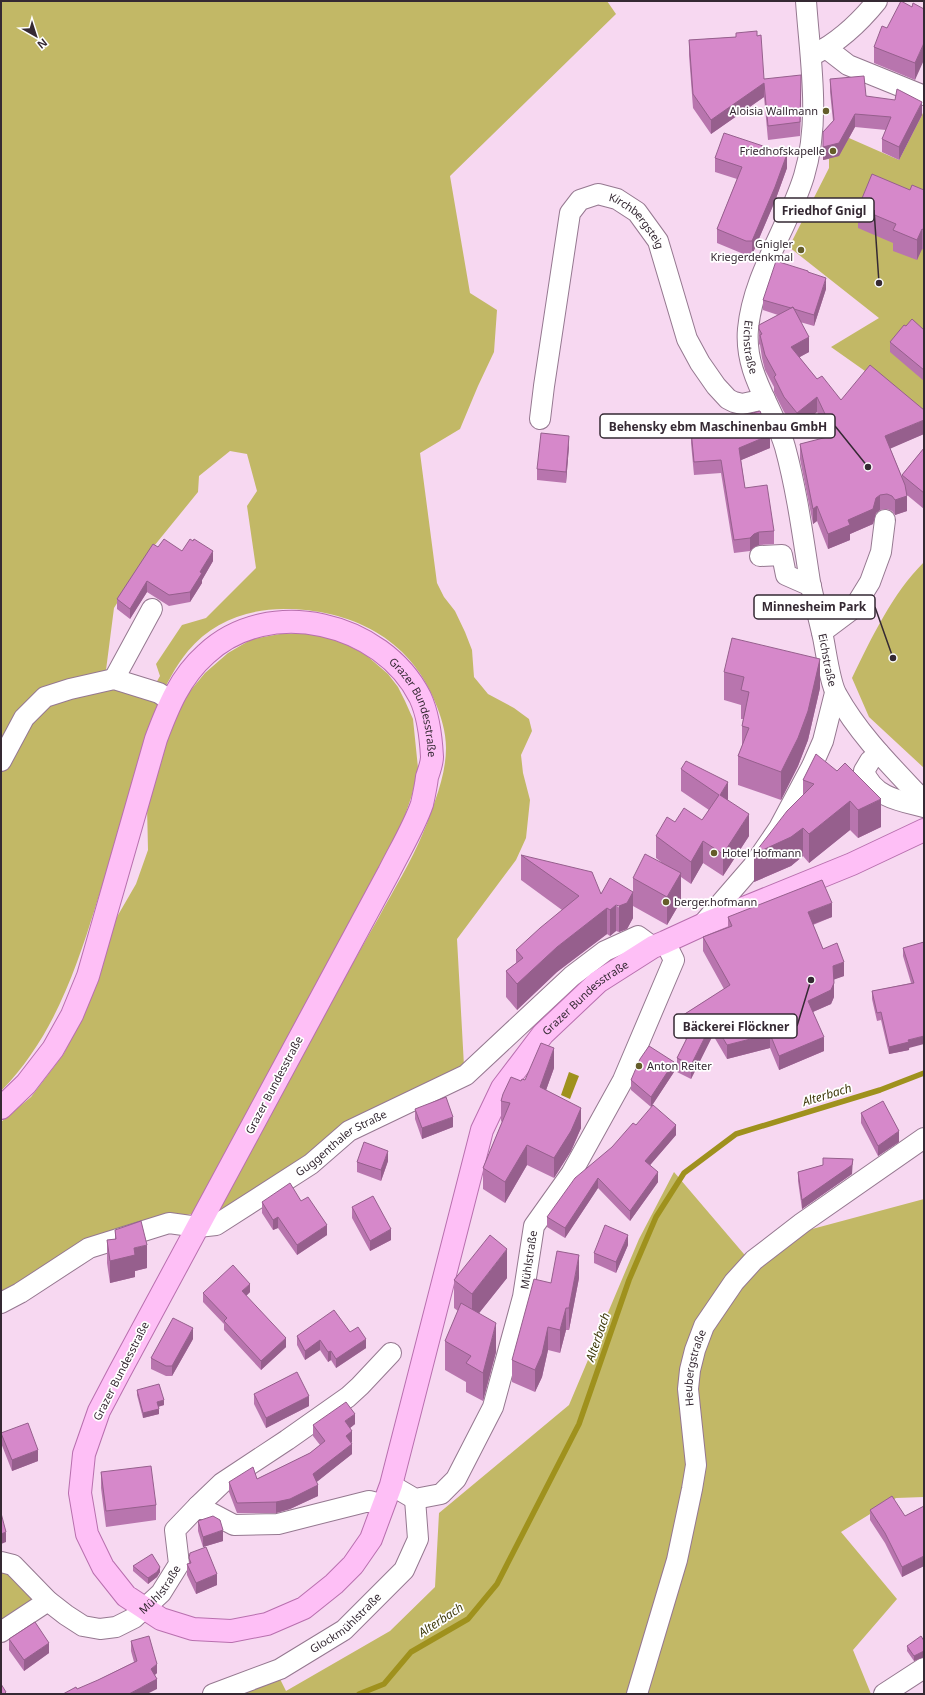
<svg xmlns="http://www.w3.org/2000/svg" width="925" height="1695" font-family="'Noto Sans',sans-serif">
<style>
.green{fill:#c2b866;fill-rule:evenodd}
.water{fill:#9f911d}
.lines{fill:none;stroke-linecap:round;stroke-linejoin:round}
.stream{stroke:#9f911d;stroke-width:5.5}
.minor-casing{stroke:#957890;stroke-width:22}
.major-casing{stroke:#b86fae;stroke-width:24}
.minor{stroke:#fff;stroke-width:20}
.major{stroke:#febff6;stroke-width:22}
.wall{fill:#b875ae}
.shaded-wall{fill:#965f8d}
.building{fill:#d688ca;stroke:#965f8d}
.poi-dot{fill:#645d2a;stroke:#fff;stroke-width:1.5}
.labels{text-anchor:middle;stroke-width:3.5;stroke-linejoin:round;paint-order:stroke}
.poi-label{font-size:11px;fill:#352933;stroke:#fff;text-anchor:end}
.street-label{font-size:11px;fill:#352933;stroke:#fff}
.water-label{font-size:12px;font-style:italic;fill:#3f3a0c;stroke:#fff}
.leader{fill:none;stroke:#352933;stroke-width:1.5}
.callout-dot{fill:#352933;stroke:#fff;stroke-width:1.5}
.callout{fill:#fff;stroke:#352933;stroke-width:1.5}
.callout-label{font-size:12px;text-anchor:middle;font-weight:bold;fill:#352933}
</style>
<rect width="100%" height="100%" fill="#f7d8f1"/>
<path class="green" d="M1,1h606l9,13 -166,162 20,117 27,17 -3,42 -16,34 -18,43 -40,24 17,130 7,14 11,14 10,21 7,18 2,27 14,17 26,14 15,11 3,12 -11,24 2,18 7,27 -4,38 -10,22 -59,79 7,127 -247,149c34,-66 69,-132 105,-197 19,-34 38,-68 57,-101 15,-28 32,-55 44,-84 5,-11 8,-22 12,-32 6,-17 11,-35 11,-53 0,-16 -5,-32 -11,-46 -25,-64 -85,-93 -151,-93 -37,0 -72,13 -96,42 -27,32 -42,85 -53,124 -13,44 -25,87 -39,130 -21,68 -44,134 -95,186zM230,451l17,3 10,37 -10,15 9,62 -50,50 -24,7 -26,39 4,12 -12,21 -42,-27 8,-62 36,-57 48,-59 1,-16z
M924,111v307l-59,-47 -34,-24 48,-29 -90,-71 40,-79v-9l-6,1v-15l12,-12 14,5 50,22z
M924,562v206l-55,-51 -17,-39c20,-41 40,-84 72,-116z
M305,633l33,7 28,15 22,19 10,13 7,14 8,18 5,49 -6,27 -10,29 -152,286 -58,104 -30,5 -161,75v-172l30,-25 32,-42 22,-42 18,-48 11,-43 22,-38 12,-34 -1,-45 24,-81 15,-28 19,-23 23,-20 24,-14 28,-5z
M674,1172l81,95 46,-35 123,-33v298l-28,1 -55,34 56,67 -44,51 18,44h-638l45,-19 8,16 104,-60 45,-44 4,-74 130,-108 70,-166z
M1,1570h4l33,28 -37,25z"/>
<path class="water" d="M569,1072l10,4 -9,23 -9,-4z"/>
<g class="lines">
<path class="stream" d="M359,1694l25,-10 27,-32 57,-33 29,-35 82,-160 50,-144 27,-63 28,-44 52,-39 144,-44 44,-17"/>
<g class="minor-casing">
<g id="minor">
<path id="s1" d="M806,1c4,58 15,119 -2,175 -16,52 -51,99 -56,153 -4,45 25,77 37,118 12,44 18,90 25,135 4,19 9,37 13,55 3,14 7,47 14,58 22,40 56,73 87,106"/>
<path d="M826,48l22,17 74,30"/>
<path d="M815,54c25,-13 45,-32 62,-53"/>
<path id="s2" d="M540,419l4,-33 26,-173 10,-13 18,-6 19,5 20,13 21,29 29,98 13,24 16,23 12,13 6,3 8,2 23,-5"/>
<path d="M760,556l22,-1 4,20 25,11"/>
<path d="M822,632l32,-24 16,-26 11,-30 4,-32"/>
<path d="M114,679l38,-70"/>
<path d="M879,753l-9,8 -6,10c9,26 36,30 60,36"/>
<path d="M1,761l23,-43 21,-21 25,-8 44,-10 45,14 12,8"/>
<path d="M702,925l51,-59 26,-38 33,-62 11,-25 12,-48"/>
<path id="s3" d="M1,1303l19,-10 69,-45 80,-25 29,4 18,-2 95,-61 38,-33 117,-56 106,-99 33,-25 33,-15 15,11"/>
<path id="s4" d="M391,1485l24,14 26,-5 15,-15 37,-72 30,-110 11,-71 37,-52 52,-94 51,-120 -9,-18"/>
<path d="M198,1506l24,-23 65,-43 61,-43 12,-11 31,-33"/>
<path id="s5" d="M1,1562l12,3 35,36 18,14 17,11 17,3 16,-2 18,-9 27,-25 18,-29 -4,-34 23,-24 36,19 44,-1 91,-23 15,4"/>
<path d="M1,1632l47,-31"/>
<path id="s6" d="M213,1694l67,-25 64,-39 60,-60 14,-31 -3,-40"/>
<path id="s7" d="M637,1694l40,-134 15,-71 4,-24 -8,-76 2,-19 5,-20 9,-24 30,-44 20,-22 48,-37 122,-85"/>
<path d="M884,1694l40,-26"/>
</g>
</g>
<g class="major-casing">
<g id="major">
<path id="s8" d="M1,1108l25,-24 27,-35 19,-34 16,-39 68,-237c12,-32 24,-62 50,-85 63,-59 176,-32 214,43 8,17 11,41 12,60 0,6 -3,14 -5,20 -1,9 -3,18 -5,27 -8,23 -22,46 -33,68l-270,501 -20,38 -15,43 -4,39 7,41 16,33 23,29 35,23 32,10 38,2 36,-7 37,-16 30,-24 19,-19 18,-26 20,-54 91,-355 20,-42 41,-54 55,-52 55,-35 12,-5 37,-17 150,-61 72,-34"/>
</g>
</g>
<use href="#minor" class="minor"/>
<use href="#major" class="major"/>
</g>
<path class="wall" d="M912,7l12,2 -9,71 -41,-17v-16l13,-19z
M736,33l28,46 37,10 -1,47 -32,4 -4,-43 -53,37 -18,-26 -4,-53v-15l47,-3z
M830,79l36,17 56,19 -23,45 -17,-8v-13l4,-9 -31,-3 -16,29 -16,4v-28l10,-11 -3,-29z
M715,158l72,10 -12,33 -23,54h-6l-29,-12v-14l20,-50 -22,-7z
M910,190h14v60l-2,-1 -5,11 -24,-9v-8l-35,-15v-20z
M808,272l18,17 -12,37 -14,-4 9,30 -10,5 18,22 24,21 83,34 -34,14 12,29v-2l22,-27v61l-17,-14v16l-12,4 -3,-4 -5,-2 -7,1 -4,3 -3,11 -23,10v6l-22,9 -11,-28 -4,3 -13,-65v-15l29,-7 -12,-25 -20,16 -13,-16 -10,-20v-5l-9,-17 -3,-12 -2,-13 -1,-1v-19l19,-10 -15,-5v-10z
M924,330v51l-34,-29v-10z
M738,417l32,31 -29,12 4,28 29,43v13l-15,1 -5,2 -4,4 -16,2 -13,-80 -27,2 -3,-32v-13l47,-4z
M569,446l-3,37 -29,-3v-11z
M158,547l24,4 31,10 -11,19v3l-12,19 -21,4 -22,-14 -17,27 -13,-10v-10z
M724,672l96,16 -12,52 -10,26 -17,34 -43,-15v-29l4,-10v-20l1,-7h-2v-14l-17,-5z
M816,754l65,73 -23,11 -8,-8 -41,33 -6,-7 -12,10 -37,16 49,-86v-16z
M681,769l47,31 21,36 -26,40 -20,-13 -12,21 -10,-7v24l-14,24 -34,-19v-28l28,-16 -5,-4v-22l19,-14 27,-2 7,-10 -28,-19z
M521,855l80,39 32,24 -6,11 -8,3 -3,-1 -6,5 -3,-2 -50,38 -40,38 -11,-13v-26l10,-8v-13l46,-40 -41,-30z
M728,917h104l-19,8 10,24 21,27 -10,3v18l-3,7 -18,8 11,39 -45,19 -9,-22 -43,11 -14,-24 -22,44 -14,-7v-14l9,-18 -6,-9v-14l44,-28 -21,-38v-14l25,-10z
M924,942l-15,108 -20,4 -8,-34 -4,1 -5,-22v-8l39,-8 -8,-27v-8z
M554,1068l-8,22 35,38 -10,23 -17,27 -27,-13 -22,38 -22,-14v-21l19,-46 -1,-1v-20l20,-20 4,-1z
M674,1072l-23,35 -20,-17v-10z
M415,1109l38,18 -31,12 -7,-20z
M861,1113l38,29 -21,14 -17,-33z
M636,1125l40,10 -26,30 8,17 -28,39 -32,-33 -33,50 -18,-11v-10l65,-70z
M388,1161l-7,20 -24,-9v-10z
M823,1165l29,9 -50,35 -4,-28v-9z
M262,1202l65,33 -30,20 -19,-27 -5,2 -11,-17z
M352,1207l39,33 -21,11 -18,-33z
M115,1230l32,38 -12,3v6l-25,6 -3,-20v-23l8,-1z
M628,1245l-12,28 -22,-10v-10z
M507,1278l-28,35 17,39 -13,49 -17,-9v-10l-21,-12v-29l13,-30 -4,-3v-28z
M579,1278l-10,52h-3l-6,23 -12,-3 -6,27 -7,15 -23,-10v-22l39,-77z
M250,1292l-4,4 40,51 -25,23 -37,-40v-6l-21,-22v-9z
M350,1332l16,16 -30,20 -5,-8 -3,2 -8,-12 -15,10 -8,-15v-9z
M193,1339l-21,37h-6l-15,-7v-11z
M137,1390l27,15 -6,2 1,7 -16,4 -6,-23z
M254,1394l55,12 -43,22 -12,-24z
M355,1424l-5,4 2,14 -1,1 1,11 -36,28 2,14 -28,13 -14,4h-39l-8,-21v-10l28,-3 53,-26 10,-8 -7,-9v-11z
M1,1433l37,28 -26,10 -11,-28z
M101,1472l55,33v15l-50,7 -5,-39z
M924,1506v60l-22,11 -17,-34 -15,-23v-10l35,6z
M198,1521l25,20 -20,6 -5,-16z
M189,1558l28,27 -21,9 -9,-19v-11h2z
M133,1566l27,6 -3,5 -9,7 -15,-13z
M9,1639l40,14 -25,18 -15,-21z
M131,1641l26,32 -2,2 2,14 -59,-9 36,-18 -3,-11z
M924,1641v16l-10,4 -7,-10v-5z"/>
<path class="shaded-wall" d="M924,43v17l-9,20v-17z
M801,75v14l-1,47v-14z
M764,83v14l-53,37v-14z
M922,102v13l-23,45v-13z
M855,114v13l-16,29 -16,4v-13z
M787,154v14l-12,33 -23,54v-14z
M922,229v20l-5,11v-20z
M826,278v11l-12,37v-11z
M809,337v15l-18,10v-15z
M817,397v15l-20,16v-15z
M924,420v14l-39,17v-15z
M770,435v13l-31,13v-13z
M569,436v10l-3,37v-11z
M880,495v15l-4,3 -3,11 -23,10v6l-22,9v-15z
M907,496v15l-12,4v-15z
M817,506v15l-4,3v-15z
M759,532v13l-5,2 -4,4v-13l4,-4z
M213,551v10l-11,19v3l-12,19v-10l10,-20z
M147,581v11l-17,27v-10z
M820,659v29l-12,52 -10,26 -17,34v-28z
M728,782v23l-8,-10z
M881,799v28l-23,11v-28z
M850,801v29l-41,33v-29z
M749,814v22l-26,40v-22z
M803,828v28l-12,10 -37,16v-28z
M703,841v22l-12,21v-22z
M681,873v28l-14,24v-28z
M633,892v26l-6,11 -8,3v-26z
M832,903v14l-24,9v-14z
M616,905v26l-6,5v-26z
M607,908v26l-50,38 -40,38v-26l40,-37z
M844,962v14l-11,4v-14z
M834,983v14l-3,7 -23,10v-13z
M713,1021v14l-22,44v-14z
M770,1034v14l-43,11v-14z
M924,1036v8l-15,4v2l-20,4v-7l19,-7z
M824,1037v14l-45,19v-14z
M554,1048v20l-14,39v-20z
M674,1062v10l-23,35v-10z
M581,1108v20l-10,23 -17,27v-20z
M453,1117v10l-31,12v-11z
M676,1125v10l-31,36v-10z
M899,1131v11l-21,14v-10z
M527,1145v20l-22,38v-21z
M388,1151v10l-7,20v-11z
M853,1159l-1,15 -50,35v-9z
M658,1172v10l-28,39v-10z
M598,1178v10l-33,50v-10z
M278,1217v11l-5,2v-10z
M327,1225v10l-30,20v-10z
M391,1229v11l-21,11v-10z
M628,1235v10l-12,28v-11z
M147,1245v23l-12,3v6l-25,6v-22l24,-13z
M507,1249v29l-35,44v-28z
M579,1255v23l-10,52v-22z
M250,1284v8l-8,8v-9z
M566,1308v22l-6,23v-23z
M496,1323v29l-13,49v-28z
M548,1327v23l-6,27 -7,15v-22z
M193,1328v11l-21,37v-10z
M286,1338v9l-25,23v-9z
M366,1339v9l-30,20v-9z
M320,1340v10l-15,10v-9z
M331,1351v9l-3,2v-10z
M309,1396v10l-43,22v-10z
M164,1400v5l-7,2v-5z
M159,1409v5l-16,4v-5z
M355,1414v10l-10,8v-11z
M352,1431v11l-6,5v-11z
M352,1444v10l-39,31v-11z
M38,1450v11l-26,10v-11z
M318,1485v11l-28,13 -14,4v-11z
M223,1530v11l-20,6v-10z
M6,1532v10l-5,2v-10z
M924,1556v10l-22,11v-10z
M160,1567v5l-3,5 -9,7v-6z
M217,1574v11l-21,9v-11z
M49,1643v10l-25,18v-11z
M924,1651v6l-10,4v-5z
M157,1664v9l-6,5v-9z
M157,1679v10l-10,5h-18z"/>
<path class="building" d="M901,1l11,6 1,-4 11,6v34l-9,20 -41,-16 8,-21 5,2z
M757,31v5l4,-1 3,44 37,-4 -1,47 -32,4 -4,-43 -53,37 -18,-26 -4,-54 47,-3v-4z
M864,76l2,20 29,4 2,-11 25,13 -23,45 -17,-8 9,-22 -36,-3 -16,29 -16,4v-15l11,-12 -4,-41z
M724,133l63,21 -12,33 -23,54h-6l-29,-12 25,-62 -27,-9z
M872,174l38,16 2,-5 12,5v40l-2,-1 -5,11 -24,-10 3,-6 -38,-16z
M776,261l32,10v1l18,6 -12,37 -20,-6 -1,-2 -2,1 -28,-8z
M793,307l16,30 -18,10 26,32 5,-3 19,24 29,-35 54,45v10l-39,16 20,49 2,11 -12,4 -3,-4 -5,-2 -7,1 -4,3 -3,11 -25,11 2,5 -22,9 -11,-28 -4,3 -13,-65 35,-9 -18,-38 -20,16 -13,-16 -10,-20 2,-2 -11,-20 -5,-20 2,-1 -3,-5v-4z
M912,319l12,11v40l-34,-28 14,-17 2,1z
M760,411l10,24 -31,13 2,14 4,26 22,-3 7,46 -15,1 -5,2 -4,4 -16,2 -13,-80 -27,2 -3,-32 49,-4 -2,-9z
M541,433l28,3 -3,36 -29,-3z
M924,448v45l-22,-18z
M164,539l18,12 8,-12 3,2 1,-2 19,12 -13,21 2,1 -12,19 -21,3 -22,-14 -17,28 -13,-10 36,-55 5,3z
M732,638l88,21 -12,52 -10,27 -17,34 -43,-16 11,-28 -7,-2 7,-34 -8,-2 3,-13 -20,-5z
M816,754l21,17 8,-8 36,36 -23,11 -8,-9 -41,33 -6,-6 -12,9 -37,17 33,-43 27,-27 -11,-4z
M686,761l42,21 -8,13 29,19 -26,40 -20,-13 -12,21 -35,-26 11,-19 8,5 9,-14 18,12 17,-25 -38,-26z
M645,854l36,19 -14,24 -34,-19z
M521,855l71,17 9,22 9,-16 23,14 -6,11 -8,3 -3,-1 -6,5 -3,-2 -50,39 -40,37 -11,-13 17,-13 -7,-8 24,-22 39,-32z
M822,880l10,23 -24,9 15,37 14,-6 7,19 -11,4 1,17 -3,7 -23,11 16,36 -45,19 -9,-22 -43,11 -14,-24 -22,44 -14,-7 13,-26 -10,-15 50,-32 -27,-48 29,-11 -4,-9z
M924,942v94l-16,4 1,2 -20,5 -8,-35 -4,1 -5,-22 42,-8 -11,-35z
M541,1043l13,5 -14,39 41,21 -10,23 -17,27 -27,-13 -22,37 -22,-14 27,-65 -9,-2 2,-7 8,-17 10,4 1,-2 3,1z
M649,1046l25,16 -23,35 -20,-17 9,-21z
M446,1097l7,20 -31,11 -7,-19z
M883,1101l16,30 -21,15 -17,-33z
M653,1105l23,20 -31,36 13,11 -28,39 -32,-33 -33,50 -18,-11 28,-39 37,-31 21,-24 3,2z
M364,1142l24,9 -7,19 -24,-8z
M823,1158l30,1 -1,6 -50,35 -4,-28 25,-7z
M290,1183l11,18 7,-4 19,28 -30,20 -19,-28 -5,3 -11,-18z
M373,1196l18,33 -21,12 -18,-34z
M141,1221l6,24 -13,3 1,7 -25,6 -3,-21 9,-1 -1,-9z
M605,1225l23,10 -12,27 -22,-9z
M490,1235l17,14 -35,45 -18,-14z
M557,1251l22,4 -10,53h-3l-6,22 -12,-3 -6,27 -7,16 -23,-10 22,-81 17,4z
M233,1265l17,19 -8,7 44,47 -25,23 -37,-40 3,-3 -24,-25z
M461,1303l35,20 -13,50 -17,-10 5,-7 -26,-15z
M334,1310l16,22 8,-5 8,12 -30,20 -5,-8 -3,1 -8,-12 -15,11 -8,-15z
M173,1318l20,10 -21,38h-6l-15,-8z
M297,1372l12,24 -43,22 -12,-24z
M159,1384l5,16 -7,2 2,7 -16,4 -6,-23z
M346,1402l9,12 -10,7 7,10 -6,5 6,8 -39,30 5,11 -28,14 -14,3 -39,1 -8,-21 24,-15 4,12 53,-26 15,-12 -12,-16z
M28,1423l10,27 -26,10 -11,-27z
M151,1466l5,39 -50,6 -5,-39z
M892,1496l13,20 19,-10v50l-22,11 -17,-34 -15,-23z
M1,1513l5,19 -5,2z
M213,1516l7,4 3,10 -20,7 -5,-16z
M206,1547l11,27 -21,9 -9,-19 4,-1 -2,-5 1,-5z
M152,1554l8,13 -3,5 -9,6 -15,-12z
M35,1622l14,21 -25,17 -15,-21z
M149,1636l8,28 -6,5 6,10 -28,15h-66l13,-7 1,2 21,-9 39,-19 -6,-20z
M921,1636l3,5v10l-10,5 -7,-10z
M1,1684l5,8 -2,2h-3z"/>
<g class="poi-dot">
<circle cx="826" cy="111" r="4"/>
<circle cx="833" cy="151" r="4"/>
<circle cx="801" cy="250" r="4"/>
<circle cx="714" cy="853" r="4"/>
<circle cx="666" cy="902" r="4"/>
<circle cx="639" cy="1066" r="4"/>
</g>
<g class="labels">
<g class="poi-label">
<text x="818" y="115">Aloisia Wallmann</text>
<text x="825" y="155">Friedhofskapelle</text>
<text x="793" y="248">Gnigler<tspan x="793" dy="13">Kriegerdenkmal</tspan></text>
<text x="722" y="857" text-anchor="start">Hotel Hofmann</text>
<text x="674" y="906" text-anchor="start">berger.hofmann</text>
<text x="647" y="1070" text-anchor="start">Anton Reiter</text>
</g>
<g class="street-label">
<text dy="4" stroke="none"><textPath href="#s2" startOffset="293">Kirchbergsteig</textPath></text>
<text dy="4" stroke="none"><textPath href="#s1" startOffset="358">Eichstraße</textPath></text>
<text dy="4" stroke="none"><textPath href="#s1" startOffset="682">Eichstraße</textPath></text>
<text dy="4" stroke="none"><textPath href="#s8" startOffset="763">Grazer Bundesstraße</textPath></text>
<text dy="4" stroke="none"><textPath href="#s8" startOffset="2635">Grazer Bundesstraße</textPath></text>
<text transform="translate(274 1085) rotate(-62)" y="4">Grazer Bundesstraße</text>
<text dy="4" stroke="none"><textPath href="#s3" startOffset="385">Guggenthaler Straße</textPath></text>
<text dy="4" stroke="none"><textPath href="#s4" startOffset="308">Mühlstraße</textPath></text>
<text dy="4" stroke="none"><textPath href="#s7" startOffset="335">Heubergstraße</textPath></text>
<text transform="translate(121 1371) rotate(-63)" y="4">Grazer Bundesstraße</text>
<text dy="4" stroke="none"><textPath href="#s5" startOffset="198">Mühlstraße</textPath></text>
<text dy="4" stroke="none"><textPath href="#s6" startOffset="152">Glockmühlstraße</textPath></text>
</g>
<g class="water-label">
<text transform="translate(827 1095) rotate(-17)" y="4">Alterbach</text>
<text transform="translate(598 1337) rotate(-71)" y="4">Alterbach</text>
<text transform="translate(441 1620) rotate(-33)" y="4">Alterbach</text>
</g>
</g>
<path class="leader" d="M879 283L874 210M868 467L835 426M893 658L875 607M811 980L797 1026"/>
<g class="callout-dot">
<circle cx="879" cy="283" r="4"/>
<circle cx="868" cy="467" r="4"/>
<circle cx="893" cy="658" r="4"/>
<circle cx="811" cy="980" r="4"/>
</g>
<g class="callout">
<rect x="774" y="198" width="100" height="24" rx="4"/>
<rect x="600" y="414" width="235" height="24" rx="4"/>
<rect x="754" y="595" width="121" height="24" rx="4"/>
<rect x="674" y="1014" width="123" height="24" rx="4"/>
</g>
<g class="callout-label">
<text x="824" y="215">Friedhof Gnigl</text>
<text x="718" y="431">Behensky ebm Maschinenbau GmbH</text>
<text x="814" y="611">Minnesheim Park</text>
<text x="736" y="1031">Bäckerei Flöckner</text>
</g>
<rect width="925" height="1695" fill="none" stroke="#352933" stroke-width="4"/>
<g transform="translate(36 36) rotate(141)" stroke="#ffffff" stroke-width="3" paint-order="stroke">
<path d="M0-3L7 15L0 10L-7 15Z" fill="#352933"/>
<text y="-6" font-size="11" font-weight="bold" text-anchor="middle" fill="#352933">N</text>
</g>
</svg>
